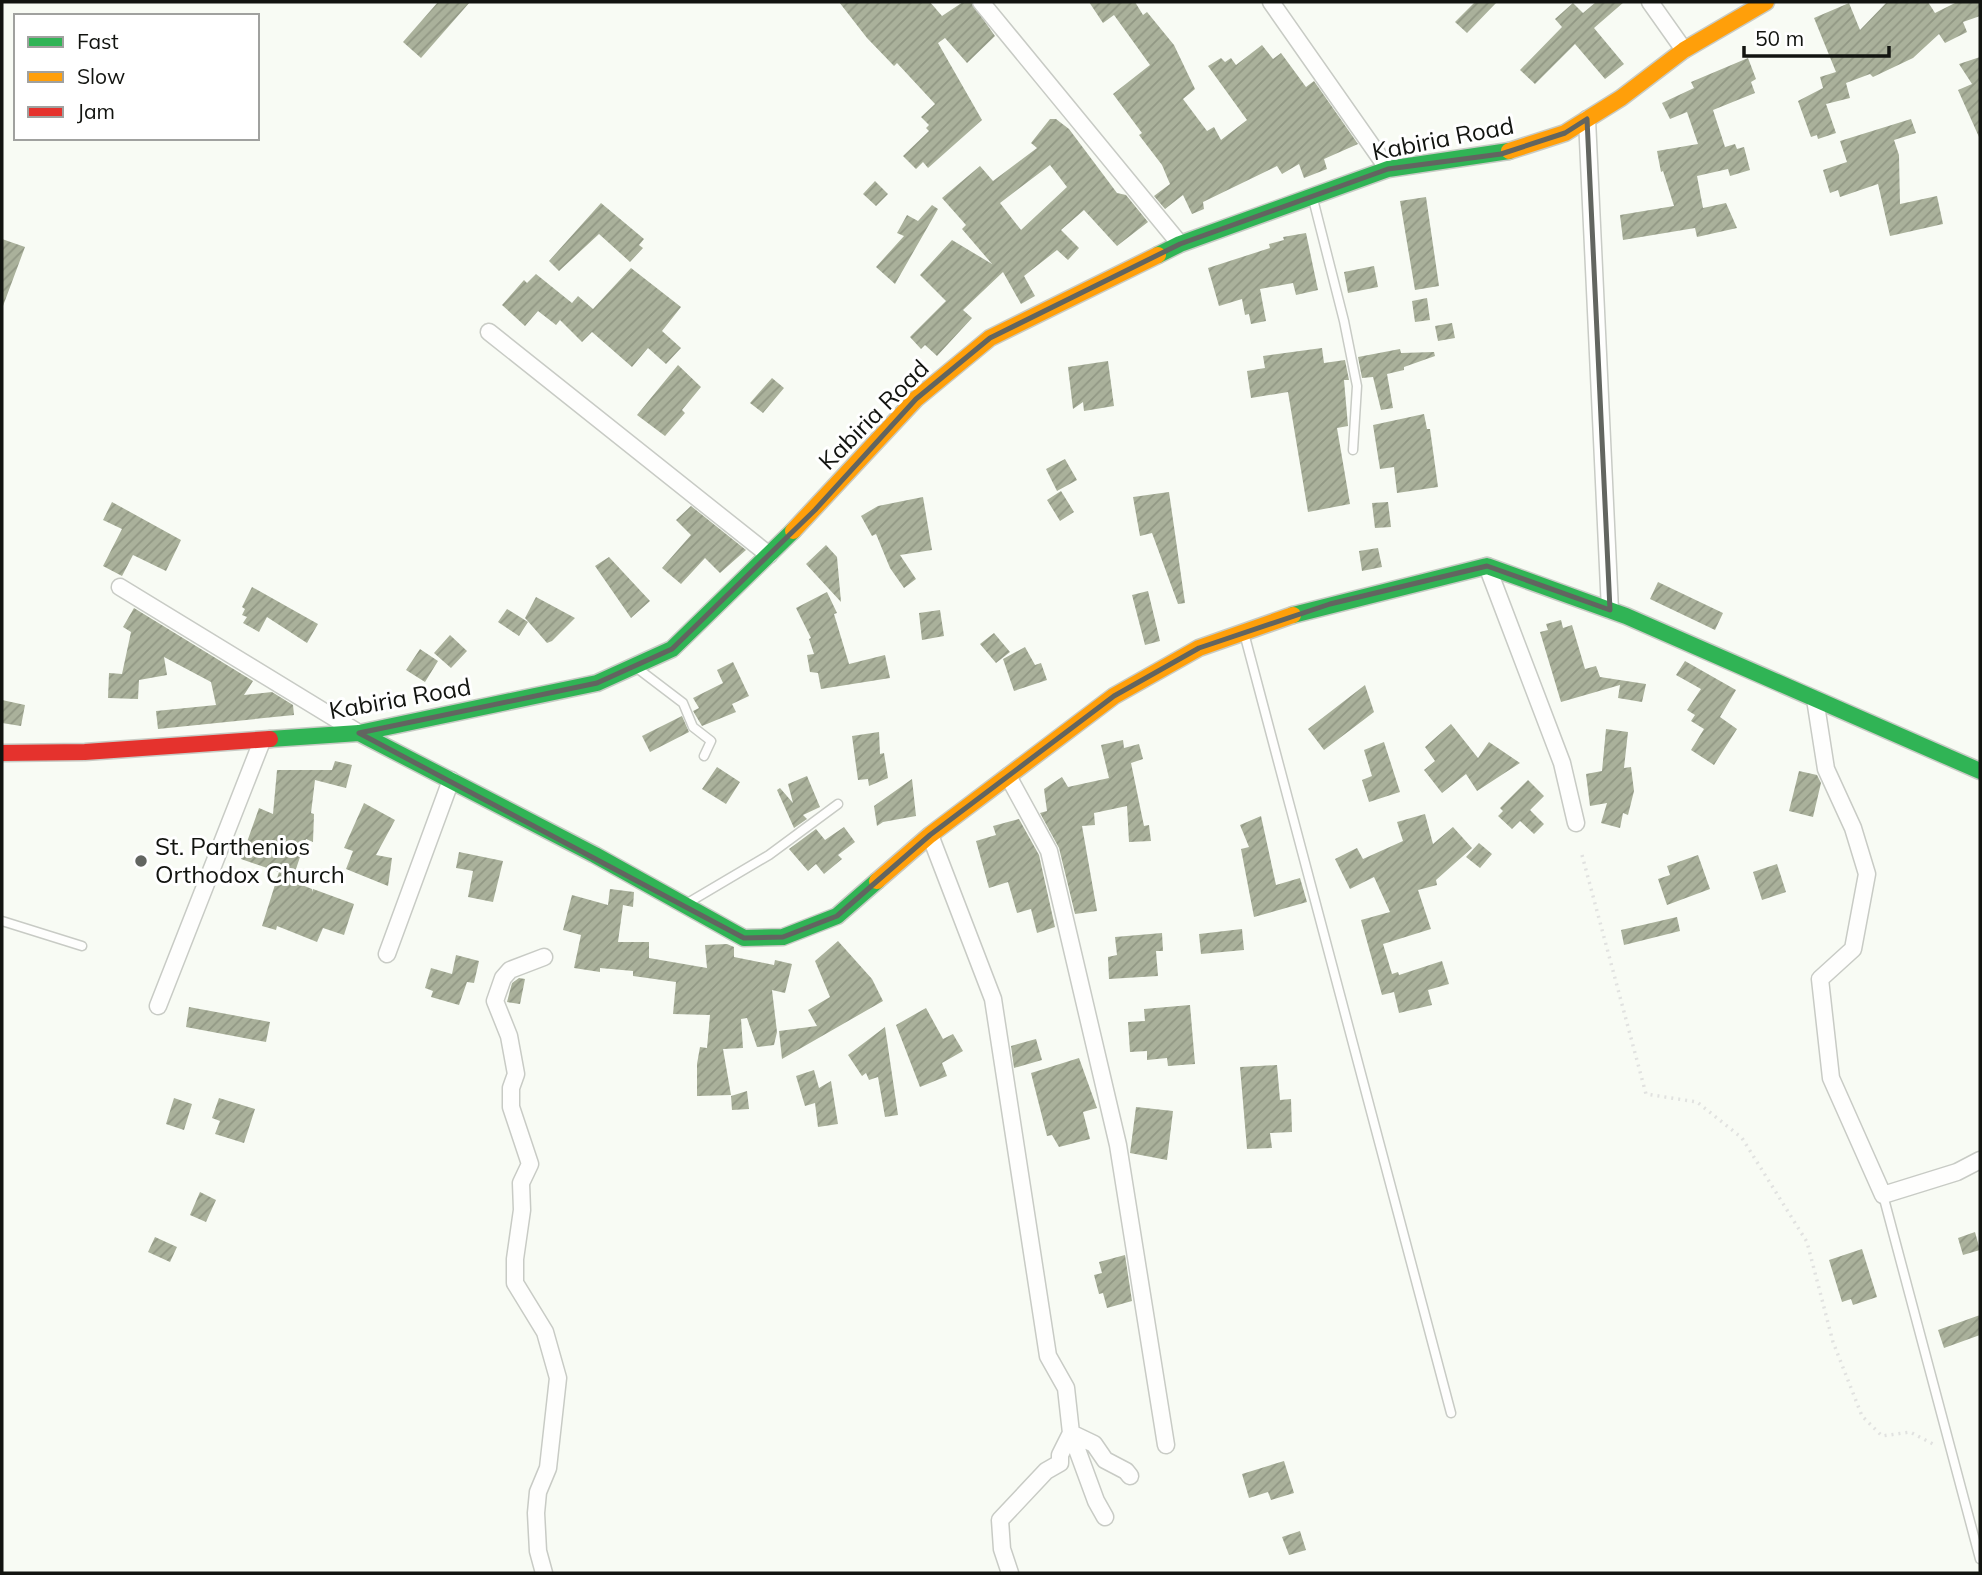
<svg xmlns="http://www.w3.org/2000/svg" width="1982" height="1575" font-family="Mulish,sans-serif">
<style>
.building{fill:url(#building-hatch);fill-rule:evenodd}
.lines{fill:none;stroke-linecap:round;stroke-linejoin:round}
.lane-casing{stroke:#c8cbc5;stroke-width:11}
.street-casing{stroke:#c8cbc5;stroke-width:19}
.fast-casing{stroke:#c8cbc5;stroke-width:19}
.slow-casing{stroke:#c8cbc5;stroke-width:19}
.jam-casing{stroke:#c8cbc5;stroke-width:19}
.path{stroke:#e1e2e0;stroke-width:3.5;stroke-dasharray:2 5;stroke-linecap:butt}
.lane{stroke:#fefefd;stroke-width:8}
.street{stroke:#fefefd;stroke-width:16}
.fast{stroke:#30b455;stroke-width:16}
.slow{stroke:#ff9f0a;stroke-width:16}
.jam{stroke:#e5322d;stroke-width:16}
.marked{fill:none;stroke:#626560;stroke-width:5;stroke-linejoin:round}
.poi-dot{fill:#626560;stroke:#fff;stroke-width:2.5}
.labels{text-anchor:middle;stroke-width:6;stroke-linejoin:round;paint-order:stroke}
.street-label{font-size:24px;fill:#121410;stroke:#fff}
.poi-label{font-size:24px;fill:#121410;stroke:#fff;text-anchor:start}
</style>
<defs>
<pattern id="building-hatch" width="6" height="6" patternUnits="userSpaceOnUse" patternTransform="scale(1.75)"><rect width="6" height="6" fill="#aab19b"/><path d="M-1 1l2-2M0 6l6-6M5 7l2-2" fill="none" stroke="#919784"/></pattern>
</defs>
<rect width="100%" height="100%" fill="#f8fbf4"/>
<path class="building" d="M438,2h32l-49,56 -18,-16z
M839,2h91l12,14 21,-14h8l24,34 -28,27 -22,-25 -7,5 44,77 -54,48 -5,-6 -7,7 -13,-13 26,-25 -3,-3 3,-3 -8,-8 14,-13 -38,-41 -3,3 -27,-28z
M1089,2h46l8,13 4,-3 27,33 21,44 -12,10 24,32 7,-4 7,13 26,-20 -39,-54 13,-8 4,4 6,-4 5,7 26,-20 11,14 8,-6 25,34 8,-6 44,63 -34,15 3,10 -23,9 -5,-14 -17,10 -5,-8 -74,36 1,7 -12,5 -9,-19 -18,14 -11,-13 16,-12 -8,-19 -23,-30 3,-2 -29,-39 37,-29 -36,-50 -11,8z
M1475,2h22l-30,31 -12,-11z
M1596,2h28l-30,26 30,36 -19,15 -30,-35 -40,40 -15,-14 42,-43 -7,-8 18,-16 10,10z
M1887,2h41l7,11 22,-11h23v14l-17,6 4,10 -22,11 -6,-9 -26,24 -40,19 -3,-3 -24,9 4,15 -24,6 10,29 -18,6 -1,-4 -6,2 -13,-36 25,-13 -3,-11 16,-5 -22,-54 35,-15 11,27z
M1980,57v80h-1l-21,-47 14,-6 -13,-20z
M1748,58l8,21 -5,3 4,11 -42,17 12,37 10,-3 2,5 7,-2 6,23 -20,6 -2,-7 -31,7 6,32 23,-5 11,25 -40,9 -2,-9 -72,12 -3,-25 54,-9 -11,-35 -2,1 -4,-21 41,-7 -11,-32 -17,7 -8,-16 32,-15 -3,-6z
M1050,119h6l13,10 48,64 9,2 22,27 -31,24 -33,-36 -23,20 18,18 -11,12 -11,-10 -33,26 11,20 -14,8 -18,-32 -40,38 9,8 -35,38 -12,-11 -4,4 -11,-12 36,-36 -26,-26 32,-35 40,24 -30,-35 4,-4 -24,-27 38,-32 13,15 44,-33 -6,-5zM1050,165l17,22 -46,43 -21,-27z
M1911,119l5,14 -22,7 5,15 1,49 37,-8 6,28 -53,12 -12,-52 -38,13 -2,-7 -8,3 -7,-23 24,-8 -7,-21z
M875,181l13,13 -12,12 -13,-12z
M1426,197l13,89 -24,4 -15,-89z
M601,203l43,36 -5,6 4,3 -13,14 -31,-28 -40,37 -10,-10z
M932,205l6,4 -43,75 -19,-17 28,-31 -7,-3 10,-18 11,6z
M1306,233l12,57 -22,5 -3,-12 -33,6 6,32 -15,3 -2,-10 -4,1 -3,-16 -23,7 -11,-38 62,-20 -1,-4 15,-4 -1,-3z
M2,239l23,8 -22,59 -1,-1z
M1374,266l4,21 -30,6 -4,-21z
M631,268l50,39 -19,24 19,17 -15,16 -18,-16 -16,19 -40,-35 -10,10 -22,-22 -4,5 -18,-14 -13,15 -23,-21 22,-25 3,3 9,-9 36,29 6,-7 15,13z
M1427,298l3,22 -15,2 -3,-21z
M1452,323l3,15 -17,3 -3,-15z
M1322,348l2,15 21,-3 4,20h-5l4,46 -11,2 13,76 -42,8 -20,-120 -37,6 -4,-27 18,-3 -2,-12z
M1400,349l1,4 33,-1 1,4 -31,11v3l-17,4 6,34 -12,2 -8,-33 -11,1 -4,-21z
M1108,361l6,45 -30,5 -1,-9 -10,7 -5,-42z
M678,365l23,22 -19,23 3,3 -20,23 -28,-21z
M772,378l12,10 -21,25 -13,-10z
M1424,414l3,15h3l8,58 -41,6 -3,-26 -14,2 -7,-44z
M1065,459l12,21 -20,11 -11,-22z
M1061,491l13,21 -14,9 -13,-21z
M1169,492l16,111 -7,1 -26,-71 -12,3 -7,-39z
M923,497l9,53 -32,5 16,24 -12,9 -14,-20 -14,-34 -4,2 -11,-20 17,-10z
M112,502l69,38 -15,31 -33,-16 -11,21 -19,-10 19,-37 -19,-9z
M1388,502l3,25 -16,1 -3,-25z
M691,506l55,44 -26,23 -15,-15 -24,26 -19,-16 29,-33 -15,-15z
M826,545l11,12 4,45 -35,-38z
M1378,548l4,19 -20,4 -3,-20z
M609,557l41,44 -19,17 -36,-52z
M1658,582l65,31 -8,17 -65,-31z
M252,587l66,37 -11,19 -40,-26 -8,15 -16,-9 4,-6 -5,-2 3,-6 -3,-2z
M1148,591l12,50 -15,4 -13,-50z
M827,592l10,21 -3,1 15,50 36,-9 5,23 -69,11 -3,-16 -8,-1 -3,-17 7,-1 -5,-15 2,-1 -15,-30z
M536,597l39,21 -23,23 -5,2 -22,-25z
M134,608l119,73 -9,14 28,-3 21,13 1,10 -136,14 -2,-18 60,-6 -5,-23 -47,-25 3,18 -28,5 -1,19 -30,-1 1,-25 13,1 9,-42 -8,-5z
M507,609l21,13 -9,14 -21,-14z
M940,610l4,26 -22,4 -3,-27z
M1561,620l2,8 9,-3 13,44 11,-3 4,11 46,7 -4,18 -24,-4 2,-13 -59,17 -21,-70 8,-2 -2,-6z
M994,633l16,19 -14,11 -16,-19z
M450,635l17,16 -16,17 -17,-15z
M1025,647l10,18 6,-2 6,17 -33,11 -11,-32z
M420,649l18,12 -13,21 -19,-12z
M1685,661l51,29 -16,27 17,12 -23,36 -23,-15 13,-21 -13,-8 4,-6 -8,-5 14,-21 -25,-14z
M733,662l16,34 -17,8 4,8 -34,14 -9,-15 6,-3 -6,-10 30,-15 -6,-13z
M1365,685l9,27 -50,38 -16,-21z
M2,700l23,5 -4,21 -19,-3z
M682,716l7,16 -39,20 -8,-16z
M1451,724l27,34 11,-16 31,21 -43,28 -11,-17 -24,19 -18,-23 11,-9 -10,-14z
M1606,729l22,3 -4,36 7,-1 3,24 -6,24 -5,-2 -3,15 -19,-5 6,-20 -17,3 -4,-32 16,-3z
M879,732l1,22 4,-1 4,25 -19,8 -1,-7 -10,1 -6,-44z
M1123,740l1,8 15,-4 4,15 -12,4 13,63 5,-1 2,16 -22,1 -2,-36 -33,7 1,12 -13,1 15,85 -22,3 -16,-66 -19,-35 7,-2 -3,-22 18,-12 6,10 41,-9 -8,-33z
M1384,742l16,50 -31,10 -7,-22 10,-4 -8,-26z
M335,761l17,4 -6,23 -31,-8 -4,33 3,1 -1,28 -7,-3 -14,42 20,8v3l1,-3 41,15 -10,31 -21,-7 -6,14 -40,-16 -1,4 -14,-4 17,-54 -38,-13 18,-51 14,6 4,-44h55z
M717,767l23,15 -14,22 -24,-15z
M1799,771l18,4 4,8 -8,34 -24,-6z
M807,776l13,31 -17,8 4,4 -13,9 -17,-38 3,-2 13,15 -5,-19z
M912,779l4,37 -33,6 -6,4 -3,-20z
M1528,780l16,16 -14,14 14,14 -10,10 -14,-13 -8,8 -14,-13 5,-5 -3,-3z
M364,803l31,17 -19,35 16,3 -4,28 -42,-17 7,-18 -9,-3z
M1425,814l8,30 20,-17 19,21 -36,32 1,5 -19,5 13,39 -48,15 9,30 6,-2 1,3 43,-14 7,23 -21,6 4,15 -33,8 -5,-21 -12,3 -21,-75 29,-8 -16,-35 -24,12 -15,-30 22,-11 6,11 40,-18 -6,-19z
M1261,816l15,69 24,-7 7,24 -53,15 -13,-68 8,-2 -9,-22z
M1019,819l20,36 16,72 -18,6 -6,-24 -14,4 -9,-31 -19,6 -13,-47 20,-6 -3,-9z
M844,827l11,15 -17,13 4,4 -18,15 -8,-10 -8,7 -19,-22 27,-20 9,11z
M1479,843l13,11 -12,14 -14,-11z
M459,852l44,9 -10,41 -25,-5 5,-26 -17,-3z
M1698,855l12,34 -43,16 -9,-26 12,-4 -3,-9z
M1777,864l9,28 -24,8 -9,-28z
M610,889l24,3 -1,15 -10,-2 -5,37h31v16l58,10 -2,-23 22,-1 7,3v10l40,8 1,-5 17,4 -7,29 -13,-3 5,42 -3,13 -17,2 -10,-29 -6,1 2,29 -20,1 8,46 -34,1v-32l3,-17 7,1 3,-33 -37,-1 3,-32 -43,-6v-5l-33,-3v4l-26,-4 7,-33 -18,-5 9,-35 36,10z
M1677,917l3,14 -56,14 -3,-15z
M1242,929l2,21 -43,4 -2,-20z
M1162,933l1,18h-7l2,25 -49,3 -1,-22 9,-2 -2,-18z
M838,941l34,38 11,22 -101,58 -3,-28 38,-5 -9,-16 22,-13 -15,-36z
M456,955l23,6 -5,22 -7,-1 -8,23 -28,-8 2,-6 -8,-3 6,-20 21,6z
M519,978l6,1 -5,25 -13,-2 5,-19z
M1190,1005l5,59 -27,2 -1,-8 -20,2v-9l-17,1 -2,-30 17,-1 -1,-12z
M189,1007l81,15 -4,20 -80,-15z
M926,1008l17,31 10,-5 10,17 -21,12 5,13 -27,11 -24,-62z
M885,1027l13,88 -13,2 -7,-40 -9,3 -3,-7 -4,3 -14,-21z
M1036,1039l6,21 -28,8 -3,-22z
M1079,1058l18,50 -14,4 7,27 -31,8 -7,-12 -5,1 -16,-63z
M1277,1065l3,35 11,-1 1,33 -22,1 2,15 -25,1 -7,-82z
M814,1070l5,18 12,-7 7,43 -20,3 -3,-24 -10,3 -9,-30z
M747,1091l2,18 -17,1 -1,-14z
M174,1098l18,6 -8,26 -18,-6z
M219,1098l36,11 -11,34 -29,-9 5,-13 -8,-3z
M1136,1107l37,4 -6,49 -37,-7z
M200,1192l16,8 -10,22 -16,-7z
M1975,1232l5,18 -17,5 -5,-17z
M155,1237l22,10 -7,15 -22,-10z
M1862,1249l15,48 -24,8 -2,-6 -9,3 -13,-42z
M1125,1255l7,46 -25,7 -4,-15 -4,1 -5,-19 8,-2 -3,-11z
M1980,1315v20l-36,13 -6,-18z
M1284,1461l10,32 -23,7 -3,-8 -19,6 -7,-24z
M1300,1531l6,19 -17,5 -7,-18z"/>
<g class="lines">
<g class="lane-casing">
<path id="lane" d="M1313,199l31,122 13,65 -4,64
M1244,633l207,780
M637,668l46,35 10,24 18,14 -7,15
M686,904l83,-49 69,-51
M2,921l80,25
M1883,1195l97,364"/>
</g>
<g class="street-casing">
<path id="street" d="M981,2l199,242
M1271,2l117,167
M1650,2l34,48
M1587,119l23,491
M489,332l280,223
M1487,566l75,197 14,60
M120,587l239,146
M1815,699l11,70 27,59 14,46 -14,75 -33,30 11,99 52,117 74,-23 23,-12
M1008,776l41,75 69,294 48,300
M930,835l63,164 55,357 18,32 5,45 23,11 11,16 21,11 4,5
M387,954l64,-174
M544,957l-34,13 -7,8 -8,23 14,35 7,38 -5,14v19l19,57 -9,19 1,27 -7,49v24l30,49 13,46 -10,90 -10,24 -2,21 2,38 6,22
M158,1006l104,-265
M1071,1433l25,68 9,16
M1010,1573l-8,-24 -2,-29 46,-49 14,-8v-8l11,-22"/>
</g>
<g class="fast-casing">
<path id="fast" d="M1158,255l22,-11 208,-75 121,-18
M1293,615l194,-49 139,50 354,155
M359,733l236,122 149,83 39,-1 54,-21 40,-35
M270,739l89,-6 238,-50 75,-34 121,-118"/>
</g>
<g class="slow-casing">
<path id="slow" d="M1509,151l56,-18 56,-35 63,-48 82,-48
M793,531l123,-132 74,-61 168,-83
M877,881l53,-46 184,-139 85,-48 94,-33"/>
</g>
<g class="jam-casing">
<path id="jam" d="M2,753l83,-1 185,-13"/>
</g>
<path class="path" d="M1582,855l64,239 51,8 45,36 65,104 26,100 29,74 20,20 28,-4 25,13"/>
<use href="#lane" class="lane"/>
<use href="#street" class="street"/>
<use href="#fast" class="fast"/>
<use href="#slow" class="slow"/>
<use href="#jam" class="jam"/>
</g>
<path class="marked" d="M1587,119l23,491 -123,-44 -157,38 -131,44 -85,48 -184,139 -93,81 -54,21 -39,1 -385,-205 238,-50 75,-34 143,-139 101,-111 74,-61 190,-94 208,-75 113,-15 64,-21z"/>
<circle class="poi-dot" cx="141" cy="861" r="7"/>
<g class="labels">
<g class="street-label">
<text transform="translate(1443 139) rotate(-11)" y="8">Kabiria Road</text>
<text transform="translate(874 415) rotate(-45)" y="8">Kabiria Road</text>
<text transform="translate(400 699) rotate(-10)" y="8">Kabiria Road</text>
</g>
<g class="poi-label">
<text x="155" y="855">St. Parthenios<tspan x="155" dy="28">Orthodox Church</tspan></text>
</g>
</g>
<rect width="1982" height="1575" fill="none" stroke="#121410" stroke-width="7"/>
<rect x="14" y="14" width="245" height="126" fill="#ffffff" stroke="#a0a19f" stroke-width="2"/>
<rect x="28" y="37" width="35" height="10" fill="#30b455" stroke="#a0a19f" stroke-width="2"/>
<text x="77" y="49" font-size="21" fill="#121410">Fast</text>
<rect x="28" y="72" width="35" height="10" fill="#ff9f0a" stroke="#a0a19f" stroke-width="2"/>
<text x="77" y="84" font-size="21" fill="#121410">Slow</text>
<rect x="28" y="107" width="35" height="10" fill="#e5322d" stroke="#a0a19f" stroke-width="2"/>
<text x="77" y="119" font-size="21" fill="#121410">Jam</text>
<path d="M1744 46v10h145v-10" fill="none" stroke="#121410" stroke-width="3.5"/>
<text x="1755" y="46" font-size="21" fill="#121410" stroke="#ffffff" stroke-width="5" paint-order="stroke">50 m</text>
</svg>
